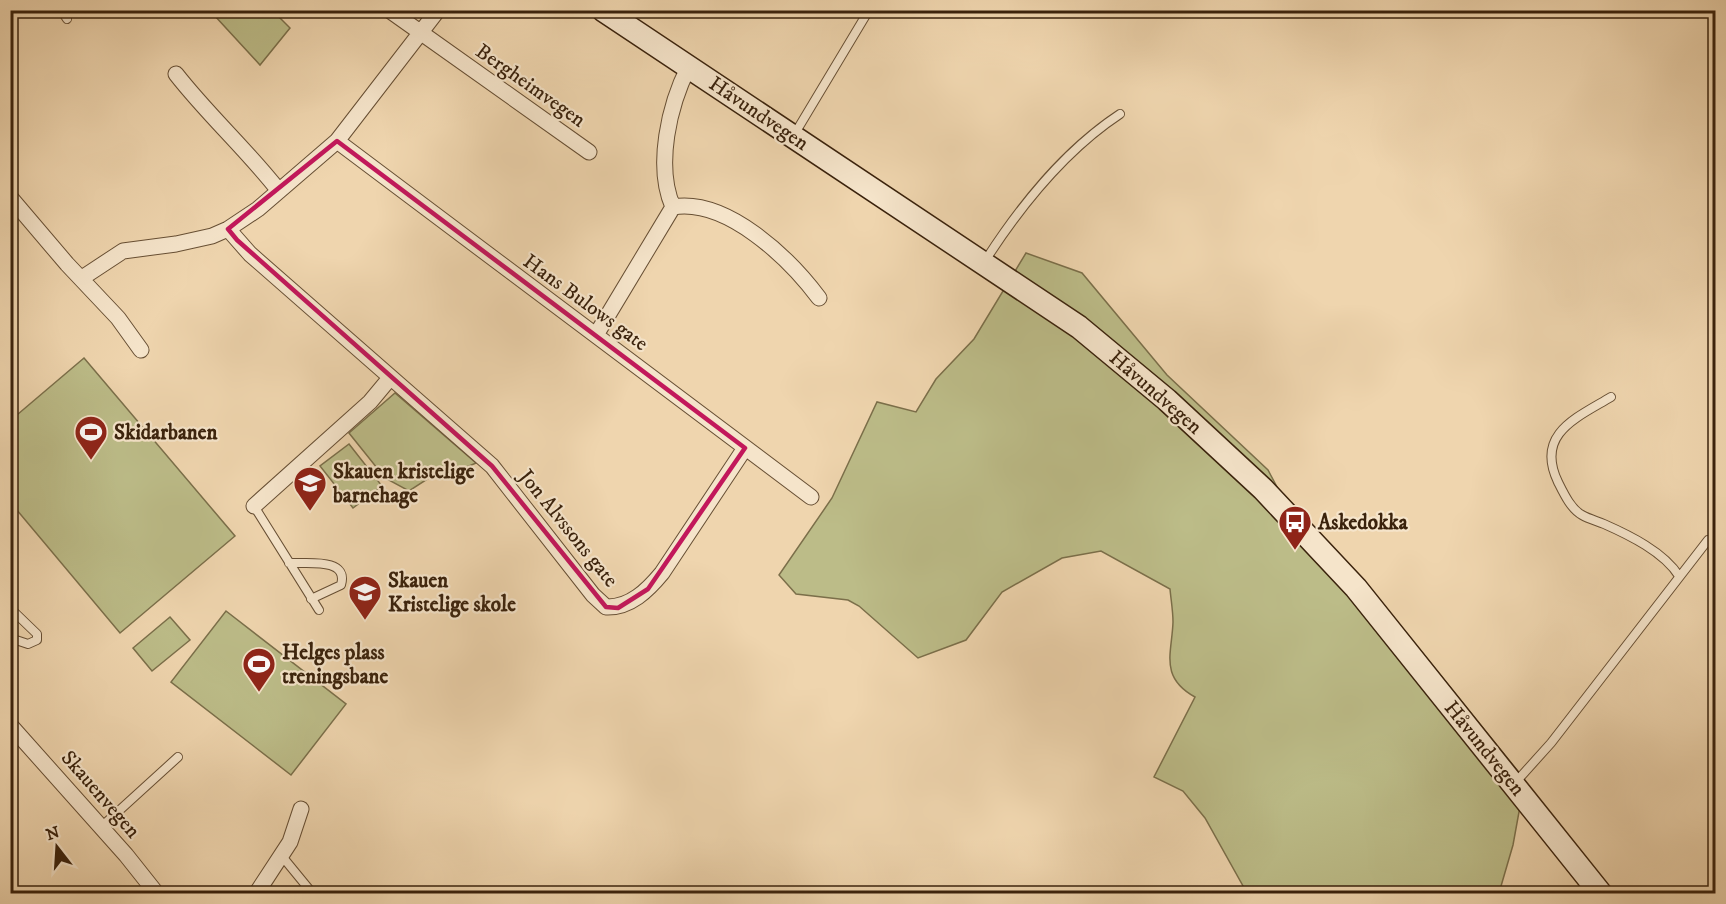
<svg xmlns="http://www.w3.org/2000/svg" width="1726" height="904" font-family="'IM FELL DW Pica',serif">
<style>
.green{fill:#bcbc88;stroke:#7b6f4a;stroke-width:1.5}
.lines{fill:none;stroke-linecap:round;stroke-linejoin:round}
.service-casing{stroke:#674f34;stroke-width:10}
.minor-casing{stroke:#674f34;stroke-width:17}
.secondary-casing{stroke:#3a220c;stroke-width:25}
.service{stroke:#f5e4ca;stroke-width:8}
.minor{stroke:#f5e4ca;stroke-width:15}
.secondary{stroke:#f5e4ca;stroke-width:22}
.marked{fill:none;stroke:#c2185b;stroke-width:4.5;stroke-linejoin:round}
.labels{text-anchor:middle;stroke-width:4.5;stroke-linejoin:round;paint-order:stroke}
.street-label{font-size:21px;fill:#3a220c;stroke:#f5e4ca}
.poi-label{font-size:21px;font-weight:bold;fill:#3a220c;stroke:#f5e4ca;text-anchor:start}
</style>
<rect width="100%" height="100%" fill="#efd5ae"/>
<filter id="stains"><feTurbulence type="fractalNoise" baseFrequency=".00333" numOctaves="4"/><feColorMatrix values="0 0 0 0 .2 0 0 0 0 .09 0 0 0 0 .02 0 0 0 .5 -.17"/></filter>
<radialGradient id="worn" r=".72"><stop offset=".6" stop-color="#630" stop-opacity="0"/><stop offset="1" stop-color="#630" stop-opacity=".3"/></radialGradient>
<path class="green" d="M218,11h55l17,17 -30,37 -46,-50z
M1026,253l56,20 85,102 101,95 16,30 140,155 97,120v26l-8,44 -14,48h-252l-42,-75 -22,-27 -29,-14 41,-80c-36,-20 -23,-44 -22,-75 0,-11 -2,-22 -3,-33l-69,-38 -39,7 -60,34 -36,48 -48,18 -59,-52 -11,-6 -52,-6 -17,-19 53,-77 45,-96 39,10 20,-33 38,-40z
M84,358l151,178 -115,97 -109,-130v-83z
M395,393l81,70 -25,11 -19,2 -23,15 -24,-13 -36,-45z
M349,444l33,42 -29,22 -33,-42z
M226,611l120,93 -55,71 -120,-93z
M170,617l20,23 -38,31 -19,-23z"/>
<g class="lines">
<g class="service-casing">
<path id="service" d="M61,10l6,9
M794,135l75,-125
M985,261c36,-56 79,-110 135,-147
M1611,397c-35,21 -76,37 -53,85 6,12 13,27 24,33 7,4 15,6 22,9 25,11 60,28 75,52
M254,506l65,104
M289,563c17,1 60,-6 52,22l-30,14
M10,608l27,26v6l-9,4 -18,-6
M1515,783l36,-40 157,-203
M100,828l78,-71
M281,855l32,39"/>
</g>
<g class="minor-casing">
<path id="minor" d="M389,10l200,142
M176,74c32,41 71,76 103,117
M337,141l474,356
M10,197l57,67 51,54 23,32
M673,207c54,-9 116,51 146,91
M228,229l22,25 242,212 101,129 13,12c24,1 42,-17 56,-34l83,-125
M82,278l41,-27 53,-7 36,-8 16,-7 30,-20 79,-68 101,-131
M596,335l77,-128c-18,-41 -4,-102 16,-141
M254,506l116,-104 20,-24
M10,725l116,130 31,39
M256,894l34,-52 11,-33"/>
</g>
<g class="secondary-casing">
<path id="secondary" d="M603,10l476,317 88,73 96,89 93,99 245,306"/>
</g>
<use href="#service" class="service"/>
<use href="#minor" class="minor"/>
<use href="#secondary" class="secondary"/>
</g>
<path class="marked" d="M337,141l408,307 -97,141 -30,19 -12,-1 -114,-141 -255,-226 -9,-11z"/>
<defs>
<g id="stadium-pin" transform="scale(1.725)"><path d="M0 17L-7.5 6A9.5 9.5 0 1 1 7.5 6Z" fill="#8f2418" stroke="#f5e4ca"/><path d="M0-5a6.5 5 0 1 0 0 10a6.5 5 0 1 0 0-10ZM-3.5-1.8h7v3.6h-7Z" fill="#fff"/></g>
<g id="school-pin" transform="scale(1.725)"><path d="M0 17L-7.5 6A9.5 9.5 0 1 1 7.5 6Z" fill="#8f2418" stroke="#f5e4ca"/><path d="M0-5L7-2L0 1L-7-2ZM-4 1L0 2.5L4 1V4Q0 6-4 4Z" fill="#fff"/></g>
<g id="bus-pin" transform="scale(1.725)"><path d="M0 17L-7.5 6A9.5 9.5 0 1 1 7.5 6Z" fill="#8f2418" stroke="#f5e4ca"/><path d="M-5-6H5V4H4V6H2V4H-2V6H-4V4H-5ZM-3.5-4V0h7V-4ZM-3.5 1.2v1.5H-2V1.2ZM2 1.2v1.5H3.5V1.2Z" fill="#fff"/></g>
</defs>
<g fill-rule="evenodd">
<use href="#stadium-pin" x="91" y="432"/>
<use href="#school-pin" x="310" y="483"/>
<use href="#bus-pin" x="1295" y="522"/>
<use href="#school-pin" x="365" y="592"/>
<use href="#stadium-pin" x="259" y="664"/>
</g>
<g class="labels">
<g class="street-label">
<text transform="translate(531 85) rotate(35)" y="7">Bergheimvegen</text>
<text transform="translate(759 113) rotate(34)" y="7">Håvundvegen</text>
<text transform="translate(586 302) rotate(36)" y="7">Hans Bulows gate</text>
<text transform="translate(1156 392) rotate(41)" y="7">Håvundvegen</text>
<text transform="translate(569 528) rotate(51)" y="7">Jon Alvssons gate</text>
<text transform="translate(1485 748) rotate(51)" y="7">Håvundvegen</text>
<text transform="translate(101 794) rotate(49)" y="7">Skauenvegen</text>
</g>
<g class="poi-label">
<text x="114" y="439">Skidarbanen</text>
<text x="333" y="478">Skauen kristelige<tspan x="333" dy="24">barnehage</tspan></text>
<text x="1318" y="529">Askedokka</text>
<text x="388" y="587">Skauen<tspan x="388" dy="24">Kristelige skole</tspan></text>
<text x="282" y="659">Helges plass<tspan x="282" dy="24">treningsbane</tspan></text>
</g>
</g>
<rect width="1726" height="904" fill="none" stroke="#efd5ae" stroke-width="36"/>
<rect x="12" y="12" width="1702" height="880" fill="none" stroke="#3a220c" stroke-width="3"/>
<rect x="18" y="18" width="1690" height="868" fill="none" stroke="#3a220c" stroke-width="1.5"/>
<g transform="translate(57 847) rotate(343)" stroke="#f5e4ca" stroke-width="4.5" paint-order="stroke">
<path d="M0-4.5L10 22L0 15L-10 22Z" fill="#3a220c"/>
<text y="-9" font-size="16" font-weight="bold" text-anchor="middle" fill="#3a220c">N</text>
</g>
<rect width="100%" height="100%" filter="url(#stains)"/>
<rect width="100%" height="100%" fill="url(#worn)"/>
</svg>
